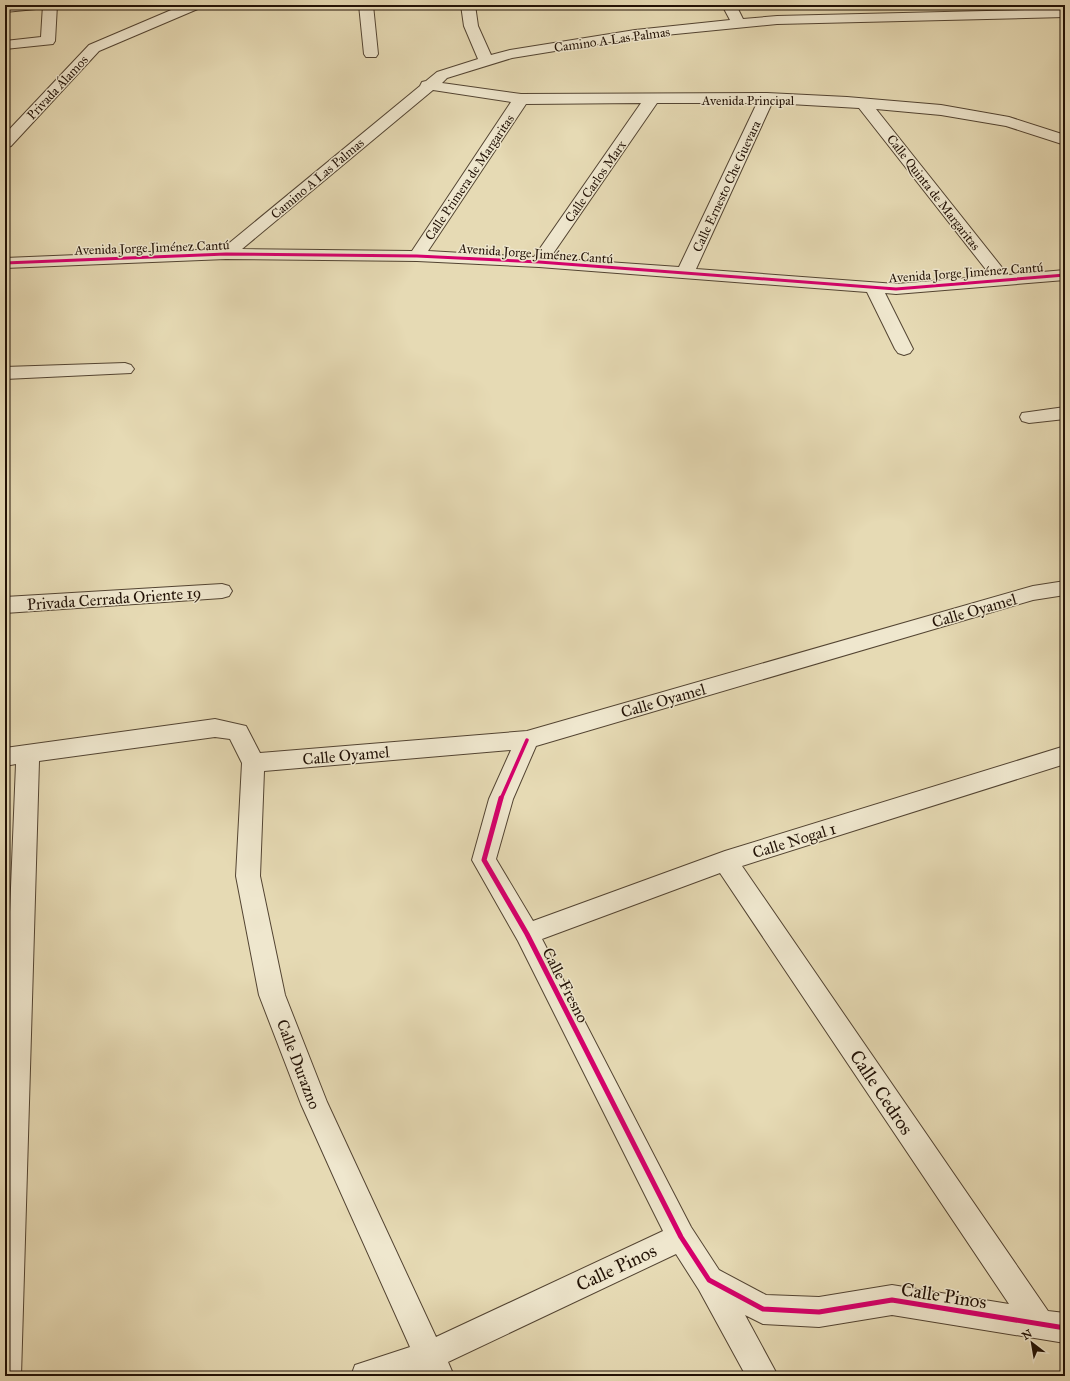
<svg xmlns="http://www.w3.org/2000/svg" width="1070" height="1381" font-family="'IM FELL Great Primer',serif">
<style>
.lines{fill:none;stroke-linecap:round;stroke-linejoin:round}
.minor-casing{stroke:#534432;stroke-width:2}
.minor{fill:#efe7ce;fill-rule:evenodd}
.cycleway-far2-casing{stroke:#efe7ce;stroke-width:5}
.cycleway-far1-casing{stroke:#efe7ce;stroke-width:6}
.cycleway-casing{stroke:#efe7ce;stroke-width:8}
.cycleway-far2{stroke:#d6006c;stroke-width:3}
.cycleway-far1{stroke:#d6006c;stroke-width:3.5}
.cycleway{stroke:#d6006c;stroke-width:5}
.labels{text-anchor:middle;stroke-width:3;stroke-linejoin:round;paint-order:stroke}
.far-street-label{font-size:13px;fill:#221206;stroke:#efe7ce}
.street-label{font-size:16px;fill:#221206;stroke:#efe7ce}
.near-street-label{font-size:19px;fill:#221206;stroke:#efe7ce}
</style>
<rect width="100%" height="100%" fill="#e6dab4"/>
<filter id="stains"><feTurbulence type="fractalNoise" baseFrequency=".005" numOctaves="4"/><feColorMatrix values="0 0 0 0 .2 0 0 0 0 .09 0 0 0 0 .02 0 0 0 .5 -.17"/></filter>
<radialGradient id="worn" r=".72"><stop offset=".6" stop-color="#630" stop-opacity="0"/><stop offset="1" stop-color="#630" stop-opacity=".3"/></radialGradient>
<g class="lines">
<g class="minor-casing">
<path id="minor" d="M5,5h38l-2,3 -5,1 -31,3z
M43,5h14l-2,36 -2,3 -48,5v-8l36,-4z
M183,5h19l-2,3 -101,43 -88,95 -6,2v-14l84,-89z
M359,5h14l5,49 -2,3h-10l-2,-3z
M461,5h14l3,21 13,29 19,-5 125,-20 95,-10 -8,-15h14l7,14 34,-3 288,-7v8l-288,7 -142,14 -123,20 -65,20 -5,5 79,11 246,-1 80,4 94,8 68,12 56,18v10l-59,-19 -65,-11 -65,-6 132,166 57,-5v10l-169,14 -11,-1 28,56 -3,4 -6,2 -6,-2 -3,-4 -28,-57 -328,-25 -122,-6 -191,-2 -221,9v-10l217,-9 198,-163 2,-4 4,-1 11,-9 41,-13 -14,-33zM433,90l78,12 -99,149 -170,-2zM641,103l-107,154 -106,-6 98,-147zM657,103h100l-78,164 -129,-9zM772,103l87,5 132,168 -95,8 -200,-15z
M125,363l6,2 3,4 -3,4 -126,6v-12z
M1065,407v12l-36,4 -7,-2 -2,-4 2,-4z
M1065,581v14l-32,5 -497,146 -23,53 -17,60 37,62 192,-70 340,-105v18l-323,102 306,445 17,2v30l-173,-28 -73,12 -56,-3 -18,-9 33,61h-32l-47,-86 -23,-36 -228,108 6,14h-30l-2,-3 -11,3h-60l4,-11 55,-18 -109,-243 -42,-109 -23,-119 6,-113 -12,-24 -15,-2 -176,24 -18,615h-16v-340l11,-272 -11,2v-18l210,-29 31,7 14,27 267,-22 506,-145zM511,750l-22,49 -17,61 46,81 145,290 -227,106 -109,-235 -42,-107 -25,-119 4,-105zM720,873l289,431 -117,-19 -73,12 -53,-2 -47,-25 -28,-43 -149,-288z
M222,584l7,2 3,5 -3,5 -7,2 -217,15v-16z"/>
</g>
<use href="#minor" class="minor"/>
<g class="cycleway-far2-casing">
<path id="cycleway-far2" d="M5,263l221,-9 191,2 122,6 357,27 169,-14"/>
</g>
<g class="cycleway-far1-casing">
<path id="cycleway-far1" d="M501,799l26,-59"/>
</g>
<g class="cycleway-casing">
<path id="cycleway" d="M501,798l-17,62 43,74 154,303 28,43 54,29 56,3 73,-12 173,28"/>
</g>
<use href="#cycleway-far2" class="cycleway-far2"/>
<use href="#cycleway-far1" class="cycleway-far1"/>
<use href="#cycleway" class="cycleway"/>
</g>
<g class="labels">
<g class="far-street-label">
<text transform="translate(612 39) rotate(-8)" y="5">Camino A Las Palmas</text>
<text transform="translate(57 87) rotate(-47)" y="5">Privada Álamos</text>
<text x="748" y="105">Avenida Principal</text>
<text transform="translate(469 177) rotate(-56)" y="5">Calle Primera de Margaritas</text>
<text transform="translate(317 178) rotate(-40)" y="5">Camino A Las Palmas</text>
<text transform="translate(595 181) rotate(-55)" y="5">Calle Carlos Marx</text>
<text transform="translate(726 186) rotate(-65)" y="5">Calle Ernesto Che Guevara</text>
<text transform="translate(934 192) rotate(52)" y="5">Calle Quinta de Margaritas</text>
<text transform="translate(152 247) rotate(-2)" y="5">Avenida Jorge Jiménez Cantú</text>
<text transform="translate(536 253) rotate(4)" y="5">Avenida Jorge Jiménez Cantú</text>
<text transform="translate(966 272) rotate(-4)" y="5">Avenida Jorge Jiménez Cantú</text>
</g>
<g class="street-label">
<text transform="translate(114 598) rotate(-4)" y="6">Privada Cerrada Oriente 19</text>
<text transform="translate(974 610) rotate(-16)" y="6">Calle Oyamel</text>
<text transform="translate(663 700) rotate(-16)" y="6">Calle Oyamel</text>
<text transform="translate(346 755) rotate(-5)" y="6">Calle Oyamel</text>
<text transform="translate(794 840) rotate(-17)" y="6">Calle Nogal 1</text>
<text transform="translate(566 985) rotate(63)" y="6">Calle Fresno</text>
<text transform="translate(299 1064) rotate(69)" y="6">Calle Durazno</text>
</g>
<g class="near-street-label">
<text transform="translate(882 1092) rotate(56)" y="7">Calle Cedros</text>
<text transform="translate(616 1267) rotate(-25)" y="7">Calle Pinos</text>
<text transform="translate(944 1295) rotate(9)" y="7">Calle Pinos</text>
</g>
</g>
<rect width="1070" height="1381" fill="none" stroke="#e6dab4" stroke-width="20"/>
<rect x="6" y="6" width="1058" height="1369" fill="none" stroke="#221206" stroke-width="2"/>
<rect x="10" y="10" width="1050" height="1361" fill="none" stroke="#221206"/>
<g transform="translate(1032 1343) rotate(329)" stroke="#efe7ce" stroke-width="3" paint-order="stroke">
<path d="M0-3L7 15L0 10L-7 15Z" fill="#221206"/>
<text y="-6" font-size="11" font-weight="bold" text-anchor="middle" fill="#221206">N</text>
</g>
<rect width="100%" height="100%" filter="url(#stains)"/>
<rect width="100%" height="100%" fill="url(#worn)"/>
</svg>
